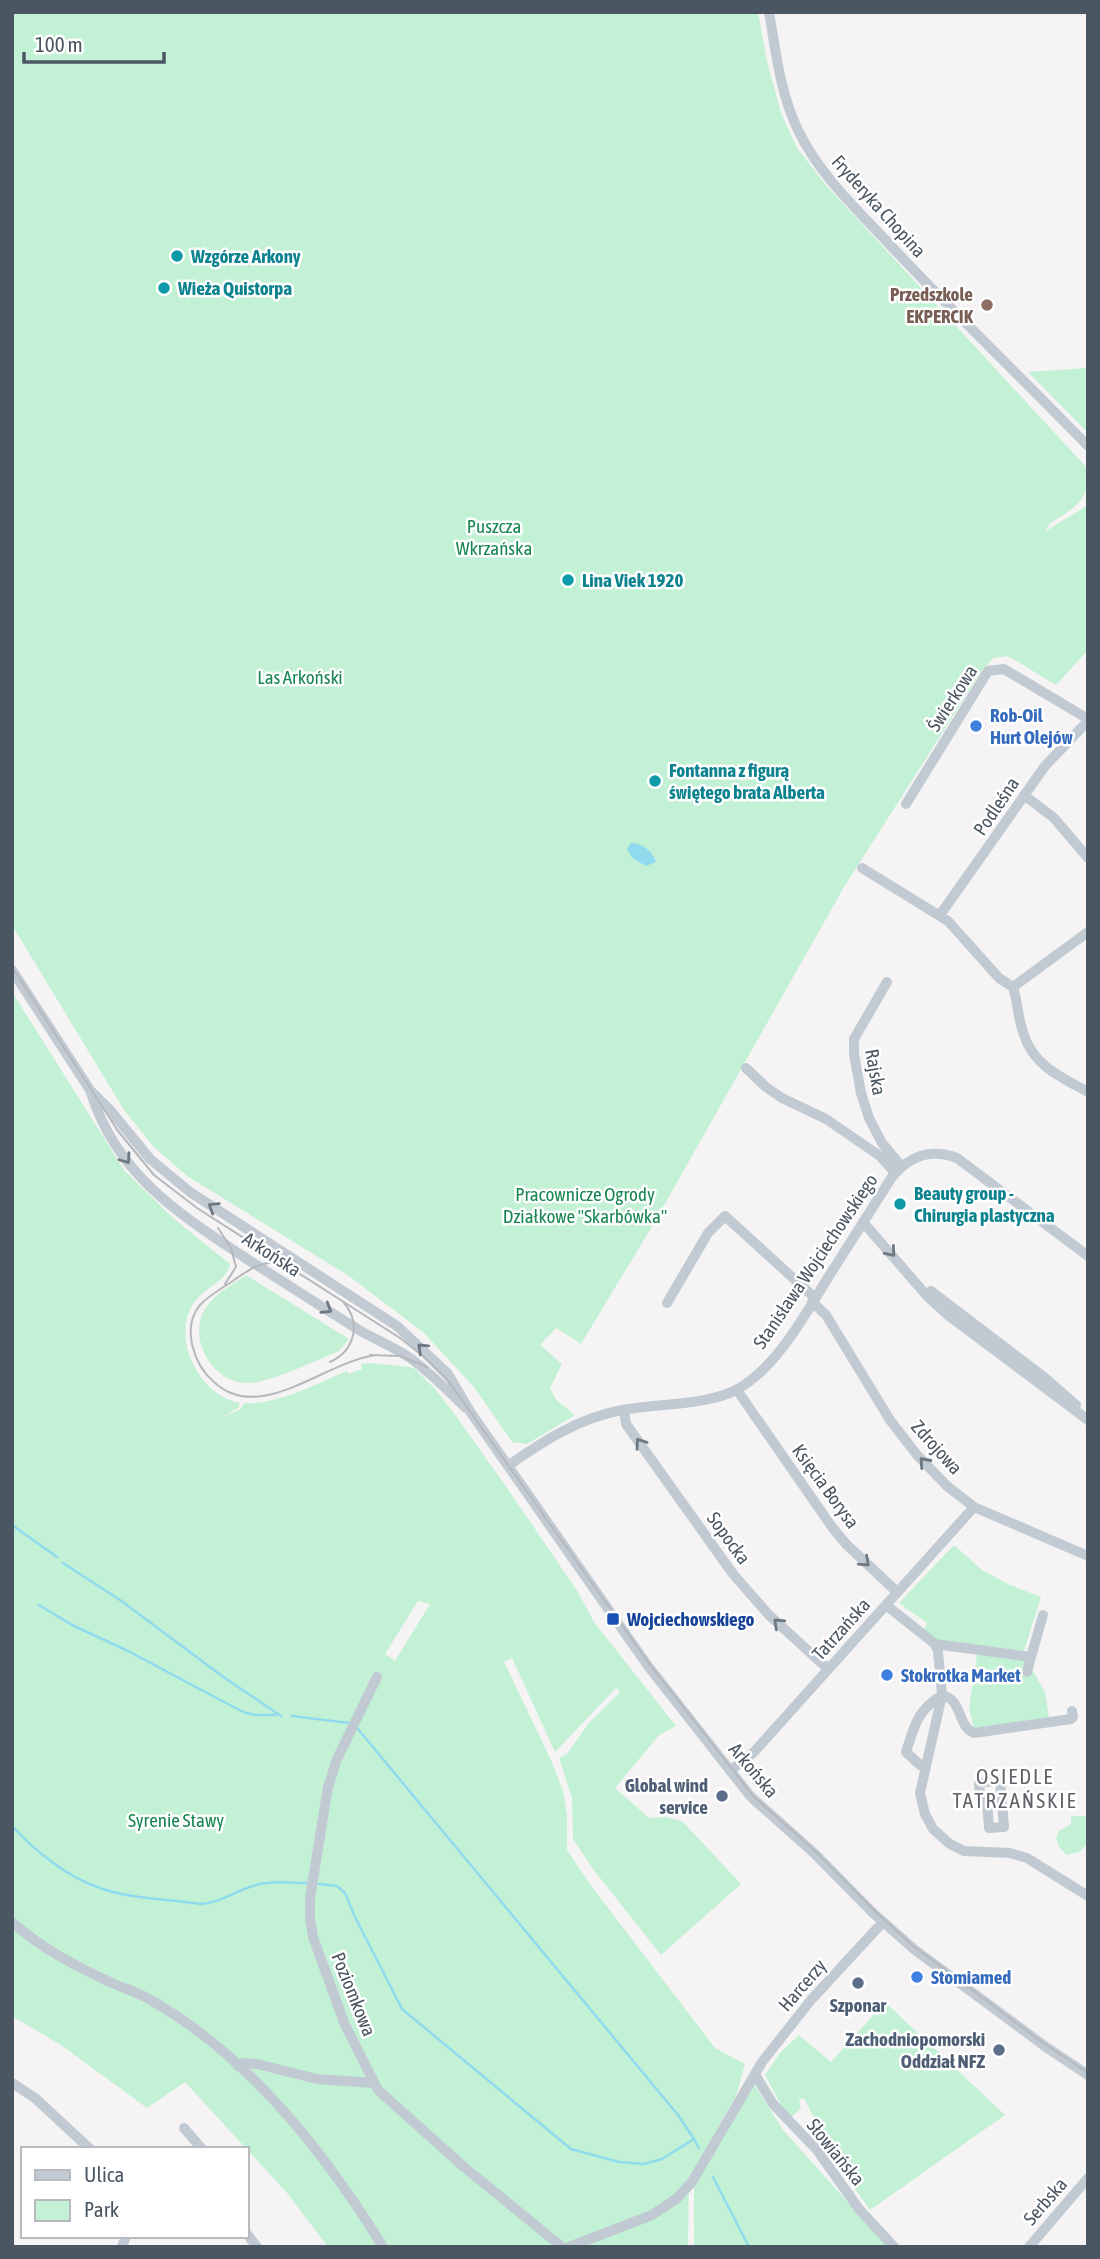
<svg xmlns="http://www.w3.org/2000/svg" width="1100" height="2259" font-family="'Asap Condensed',sans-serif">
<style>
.green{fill:#c3f1d5;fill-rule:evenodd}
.water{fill:#90daee}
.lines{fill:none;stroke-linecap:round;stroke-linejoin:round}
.stream{stroke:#90daee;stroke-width:2.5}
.minor{stroke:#c1cad2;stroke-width:10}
.tram{stroke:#b5b8bd;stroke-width:2}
.oneway{stroke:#6e7983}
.culture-dot{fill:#0f9aa8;stroke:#fff;stroke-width:2.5}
.education-dot{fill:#8d6e63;stroke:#fff;stroke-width:2.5}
.shop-dot{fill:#3f7fe0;stroke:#fff;stroke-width:2.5}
.transit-dot{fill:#1a4fb4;stroke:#fff;stroke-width:2.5}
.service-dot{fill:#5c6f8a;stroke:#fff;stroke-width:2.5}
.labels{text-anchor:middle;stroke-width:5;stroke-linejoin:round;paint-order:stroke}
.street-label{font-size:19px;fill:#4a5661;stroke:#fff}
.culture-label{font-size:19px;font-weight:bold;fill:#0d838f;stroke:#fff;text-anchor:start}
.education-label{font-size:19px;font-weight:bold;fill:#785e54;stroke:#fff;text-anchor:end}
.park-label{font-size:19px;fill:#17864f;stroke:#fff}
.shop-label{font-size:19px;font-weight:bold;fill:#366cbe;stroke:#fff;text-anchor:start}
.transit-label{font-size:19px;font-weight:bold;fill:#164399;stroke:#fff;text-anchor:start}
.service-label{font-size:19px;font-weight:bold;fill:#4e5e75;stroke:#fff;text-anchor:end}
.neighbourhood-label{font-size:21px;letter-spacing:2px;fill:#5f6368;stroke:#fff}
</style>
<rect width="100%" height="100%" fill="#f5f3f3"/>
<path class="green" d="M12,12h746l9,49 14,52 16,35 28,36 263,285c0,36 -13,37 -40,56l-2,6 42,-26v145l-32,35 -48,-29 -15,2 -12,14 -137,215 -190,336 -73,121 -25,-16 -16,17 22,19 -12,24 6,12 19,15 -48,29 -15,-2 -38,-55 -51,-55 -74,-56 -162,-100 -34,-30 -29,-36 -112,-185z
M1088,368v65l-60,-61z
M12,992l112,178 50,49 56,45c-2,19 -32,24 -41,48 -14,35 14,85 51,91l-2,5 -17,10 20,-9 3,-6c35,2 71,-19 103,-32l2,3 13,-5 -1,-5 10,-1 39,4 5,2 19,19 19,24 54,76 71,104 16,30 82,104 -17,9 -44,53 34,30 16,-1 17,4 59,63 -80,71 -68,-86 -20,-30 -1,-41 -13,-40 8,-4 21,-30 32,-32 -4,-4 -61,64 -43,-94 -8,4 47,98 12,31 4,24v35l25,37 123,161 30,16 -9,32 -47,82 -1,69h-360l-41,-54 -102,-111 -38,26 -86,-63 -49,-29zM418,1601l12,3 -35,57 -10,-7z
M246,1275l103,64 -10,12c-22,9 -69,32 -91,32 -35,1 -61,-44 -43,-74 9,-15 27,-24 41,-34z
M954,1545l28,25 28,15 31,12 -18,57 22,38 4,26 -75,10 -5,-20 9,-60 -43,-6 -12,-11 4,-8 -28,-20z
M1071,1816h17v27l-9,9 -12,3 -8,-8 -3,-9 3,-7 12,-7z
M885,2002l120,113 -135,95 -36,-51 -30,-61 -5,2 2,9 -10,8 -9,-10 -17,-32 15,-22 19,-18 32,27z
M754,2084l29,46 105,117h-194v-62z"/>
<path class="water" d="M631,843c11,-1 22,9 25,19l-10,4 -14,-8 -5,-9z"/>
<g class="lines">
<path class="stream" d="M12,1525l45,32
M63,1563l57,37 102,76 59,40
M39,1605l33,20 56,26 115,61 12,3h20
M292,1716l57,7
M358,1729l320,386 16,24
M12,1826c23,25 55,51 88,62 30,11 69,11 101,16 19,-1 34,-13 52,-18 17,-6 37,-3 55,-3
M319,1884l18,2 8,7 10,24 47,92 169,140 48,13 25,2 18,-5 32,-20 5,9
M713,2177l36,70"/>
<path class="minor" d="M769,12c7,40 11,81 29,118 22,46 59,79 93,116 64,68 132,133 197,200
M1024,795l30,23 34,40
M906,804l82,-133 16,-2 84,50
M862,868l86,53 51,57 14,9
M940,915l105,-149 43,-45
M12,970l78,120 20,20 40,49 40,33 207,134 51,48 23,39 177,253 103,131 63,56 59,60 42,37 131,97 42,28
M887,982l-33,57v15l7,39 8,25 13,25 19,23
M1013,987c5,16 5,33 11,48 10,31 37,42 64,57
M1013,987l75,-55
M746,1068l20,19 16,11 44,21 54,37 15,17
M91,1093c26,82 88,121 156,166 38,24 75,48 112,71 17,10 35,17 51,28 21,15 38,33 56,50
M863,1222l64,74 22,20 139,104
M931,1291l113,86 32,28
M812,1302l14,13 64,105 27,35 30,31 27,21 114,49
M667,1303l41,-70 17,-17 90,82
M737,1390l95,137 14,17 51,48
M624,1410l2,14 107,150 36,41 59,54
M508,1466c35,-25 71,-48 114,-56 32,-6 86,-5 114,-20 40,-21 70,-77 93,-114 21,-33 42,-66 63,-99 17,-21 39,-29 65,-19l131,98
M886,1605l49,39 3,7 4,44c-25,16 -27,29 -36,57l14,13 5,2
M935,1644l96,13 12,-42
M1027,1672l4,-15
M377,1677l-40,82 -9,28 -18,111v21l3,18 32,88 33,65 86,77 98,80
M1072,1711l1,6 -2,2 -97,14c-17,-7 -11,-33 -32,-38l-22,98 5,21 8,15 17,15 14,7 46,2 17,5 61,38
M730,1771l24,-19 220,-245
M1000,1780l4,47 -15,1 -2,-28 -2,-4h-5l-1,-13z
M12,1922c30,27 64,44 100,61 12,5 24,9 35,15 100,55 177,153 236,249
M238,2066l6,-3 13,1 60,15 56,4
M756,2076l17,28 44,46 42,59 35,38
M12,2083l23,15 55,51
M184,2128l18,21
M247,2234l10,13
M122,2247l4,-11
M569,2247l83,-32 24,-16 16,-17 70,-120 49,-62 72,-78
M1029,2247l59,-69"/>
<path class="tram" d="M12,967l106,164 36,44 43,33 203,130 24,19 25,25 202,284 103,131 60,53 63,63 35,32 127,95 49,33
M218,1228l13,20 5,19 -11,17
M283,1264c-20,-5 -33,5 -49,16 -11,8 -25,15 -34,25 -19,23 -6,60 14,77 47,44 113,-23 164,-27
M370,1355l30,1 27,11
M330,1362c24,-11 32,-38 14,-59"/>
</g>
<defs><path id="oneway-chevron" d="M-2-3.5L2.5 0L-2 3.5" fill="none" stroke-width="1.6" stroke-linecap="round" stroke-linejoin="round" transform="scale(1.75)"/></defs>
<g class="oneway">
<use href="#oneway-chevron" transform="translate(126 1159) rotate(54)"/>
<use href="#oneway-chevron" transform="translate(213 1207) rotate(-148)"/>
<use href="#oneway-chevron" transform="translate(891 1252) rotate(49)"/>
<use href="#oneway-chevron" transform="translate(327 1309) rotate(32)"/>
<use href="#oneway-chevron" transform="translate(422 1348) rotate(-137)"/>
<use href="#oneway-chevron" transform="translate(640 1443) rotate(-125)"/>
<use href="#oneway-chevron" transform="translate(924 1462) rotate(-132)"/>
<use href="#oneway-chevron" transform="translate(865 1562) rotate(43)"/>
<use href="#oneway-chevron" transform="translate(778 1623) rotate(-137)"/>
</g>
<g class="culture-dot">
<circle cx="177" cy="256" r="7"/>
<circle cx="164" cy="288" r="7"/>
<circle cx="568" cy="580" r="7"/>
<circle cx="655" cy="781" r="7"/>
<circle cx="900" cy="1204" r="7"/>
</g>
<circle class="education-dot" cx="987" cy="305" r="7"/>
<g class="shop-dot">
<circle cx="976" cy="726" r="7"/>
<circle cx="887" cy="1675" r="7"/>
<circle cx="917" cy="1977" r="7"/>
</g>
<rect class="transit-dot" x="606" y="1612" width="14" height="14" rx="3.5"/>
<g class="service-dot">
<circle cx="722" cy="1796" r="7"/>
<circle cx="858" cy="1983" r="7"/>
<circle cx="999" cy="2050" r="7"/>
</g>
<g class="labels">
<g class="street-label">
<text transform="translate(879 206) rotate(48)" y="7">Fryderyka Chopina</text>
<text transform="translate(952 698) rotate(-57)" y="7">Świerkowa</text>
<text transform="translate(996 806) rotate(-56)" y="7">Podleśna</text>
<text transform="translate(876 1072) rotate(80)" y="7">Rajska</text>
<text transform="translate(272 1254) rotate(33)" y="7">Arkońska</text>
<text transform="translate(815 1261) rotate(-56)" y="7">Stanisława Wojciechowskiego</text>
<text transform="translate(937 1447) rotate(48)" y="7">Zdrojowa</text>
<text transform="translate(826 1486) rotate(54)" y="7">Księcia Borysa</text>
<text transform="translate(729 1538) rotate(54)" y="7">Sopocka</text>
<text transform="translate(841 1629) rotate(-48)" y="7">Tatrzańska</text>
<text transform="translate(754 1770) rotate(50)" y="7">Arkońska</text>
<text transform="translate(802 1985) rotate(-49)" y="7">Harcerzy</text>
<text transform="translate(354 1994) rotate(68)" y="7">Poziomkowa</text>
<text transform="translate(836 2152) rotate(51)" y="7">Słowiańska</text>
<text transform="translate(1045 2201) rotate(-49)" y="7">Serbska</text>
</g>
<g class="culture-label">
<text x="191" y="263">Wzgórze Arkony</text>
<text x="178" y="295">Wieża Quistorpa</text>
<text x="582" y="587">Lina Viek 1920</text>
<text x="669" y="777">Fontanna z figurą<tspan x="669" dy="22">świętego brata Alberta</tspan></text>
<text x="914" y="1200">Beauty group -<tspan x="914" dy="22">Chirurgia plastyczna</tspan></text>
</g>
<g class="education-label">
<text x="973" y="301">Przedszkole<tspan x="973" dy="22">EKPERCIK</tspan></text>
</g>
<g class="park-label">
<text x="494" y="533">Puszcza<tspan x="494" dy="22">Wkrzańska</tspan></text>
<text x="300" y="684">Las Arkoński</text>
<text x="585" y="1201">Pracownicze Ogrody<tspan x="585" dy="22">Działkowe "Skarbówka"</tspan></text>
<text x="176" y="1827">Syrenie Stawy</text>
</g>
<g class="shop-label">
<text x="990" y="722">Rob-Oil<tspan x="990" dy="22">Hurt Olejów</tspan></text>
<text x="901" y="1682">Stokrotka Market</text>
<text x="931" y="1984">Stomiamed</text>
</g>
<g class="transit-label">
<text x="627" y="1626">Wojciechowskiego</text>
</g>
<g class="service-label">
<text x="708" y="1792">Global wind<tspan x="708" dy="22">service</tspan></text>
<text x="858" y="2012" text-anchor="middle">Szponar</text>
<text x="985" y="2046">Zachodniopomorski<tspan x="985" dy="22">Oddział NFZ</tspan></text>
</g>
<g class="neighbourhood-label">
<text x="1015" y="1784">OSIEDLE<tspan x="1015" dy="24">TATRZAŃSKIE</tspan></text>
</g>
</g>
<rect width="1100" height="2259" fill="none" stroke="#4a5661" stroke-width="28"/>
<rect x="21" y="2147" width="228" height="91" fill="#ffffff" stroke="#b7bbc0" stroke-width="2"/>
<rect x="35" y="2170" width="35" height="10" fill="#c1cad2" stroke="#b7bbc0" stroke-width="2"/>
<text x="84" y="2182" font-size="21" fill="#4a5661">Ulica</text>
<rect x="35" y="2200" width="35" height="21" fill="#c3f1d5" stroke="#b7bbc0" stroke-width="2"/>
<text x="84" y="2217" font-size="21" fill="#4a5661">Park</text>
<path d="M24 52v10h140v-10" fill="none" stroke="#4a5661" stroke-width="3.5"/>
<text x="35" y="52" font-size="21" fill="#4a5661" stroke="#ffffff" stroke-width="5" paint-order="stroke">100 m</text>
</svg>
